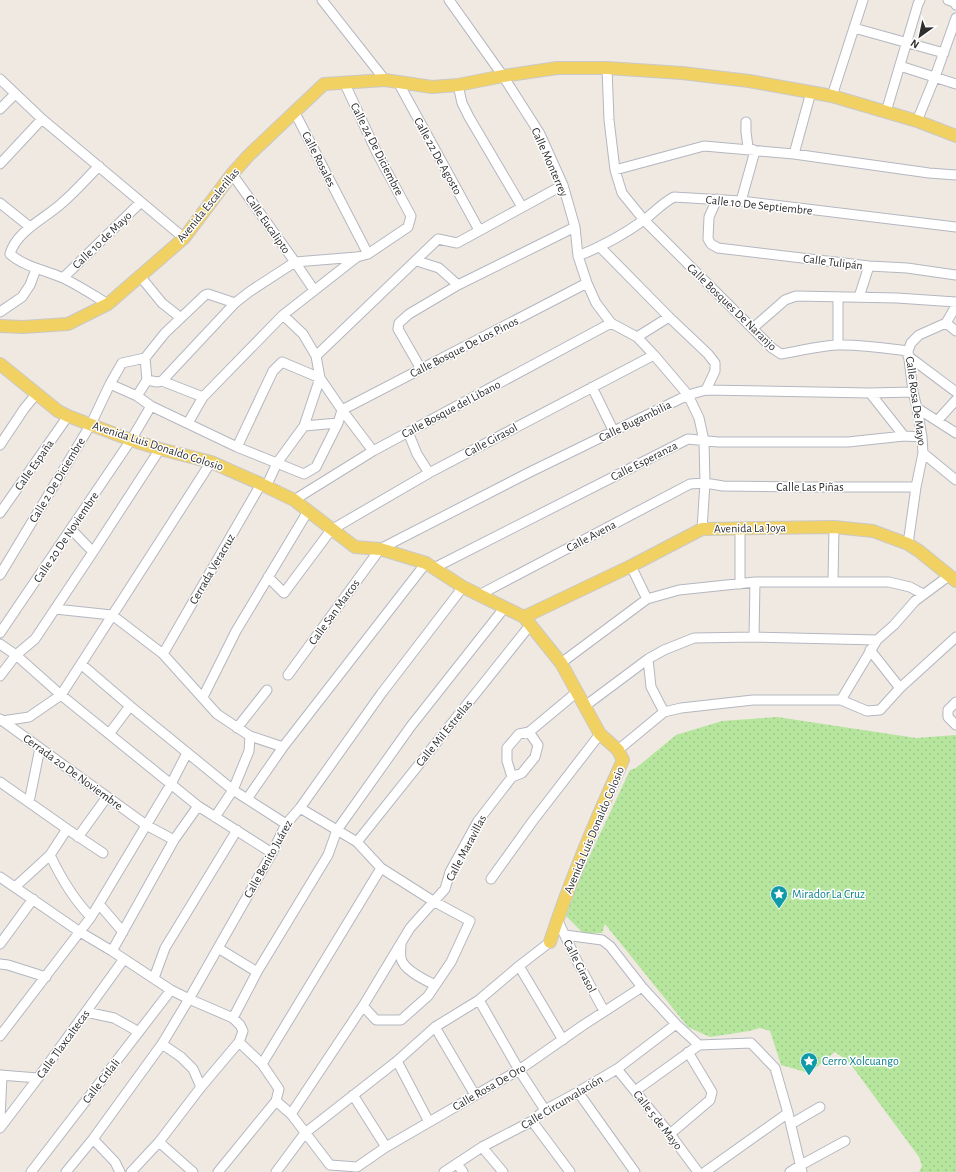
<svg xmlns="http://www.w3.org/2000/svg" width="956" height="1172" font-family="'Alegreya Sans',sans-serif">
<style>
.grass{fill:url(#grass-dots)}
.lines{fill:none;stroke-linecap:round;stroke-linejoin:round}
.minor-casing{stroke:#b4b7c1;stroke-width:11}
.major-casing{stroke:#c9c9c9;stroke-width:14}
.minor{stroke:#fff;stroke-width:9}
.major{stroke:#f2d163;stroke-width:12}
.labels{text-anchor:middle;stroke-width:3;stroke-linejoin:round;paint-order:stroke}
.street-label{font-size:12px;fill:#2e2e2e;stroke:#fff}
.culture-label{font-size:12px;fill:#0d838f;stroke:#fff;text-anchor:start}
</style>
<defs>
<pattern id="grass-dots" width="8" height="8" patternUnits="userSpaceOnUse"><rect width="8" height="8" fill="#b6e59e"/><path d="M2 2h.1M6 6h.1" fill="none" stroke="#9dc588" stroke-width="1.8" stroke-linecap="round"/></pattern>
</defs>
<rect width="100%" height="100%" fill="#efe9e1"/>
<path class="grass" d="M777,717l139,21 40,-3v437h-37l3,-6 -3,-9 -70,-95 -14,-10 -26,21 -28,-8 -11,-34 -10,-3 -11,3 -39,6 -22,-10 -83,-103 -3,9h-19l-20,-20 67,-143 6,-2 40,-33 46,-14z"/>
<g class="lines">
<g class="minor-casing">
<path id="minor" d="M322,0l63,80
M449,0l54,76 37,58 23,51 12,42 3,29 9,27 9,20 15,20 26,14 17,18 34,40 11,23 5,23 1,42 -3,46
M948,0l6,2 2,3
M854,28l90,25
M900,66l56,18
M607,68l2,52 6,50 7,23 22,27 128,128 9,6c19,-3 37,-8 56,-9 23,-1 48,3 71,6
M0,79l42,40 142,119
M398,82l81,148
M458,85l4,18 7,14 53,90
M832,96l31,-96
M0,109l15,-15
M294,111l74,143
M886,112l32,-108 2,-4
M917,121l18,-44 21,-59
M794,154l17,-62
M0,164l42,-45
M99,166c-12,12 -24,26 -37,37 -16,15 -46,28 -52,51 15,13 35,16 53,24 15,7 30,17 45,26
M615,170l89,-24 90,8 135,19 27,2
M232,174l63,88 62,-5 11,-3 40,-27 3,-11 -34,-63 -33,-71
M563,185l-106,58 -19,-4 -122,117 4,22 22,32 245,-127
M717,199l-8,18 -1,22 3,5 7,4 151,18 38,2 49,7
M741,201l14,-50 -7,-4 -2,-15v-10
M0,203l30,24
M600,247l69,70 39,37 7,9v8l-9,19
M578,256c23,-9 45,-21 66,-36 10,-7 18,-17 30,-23l67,4 215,26
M417,261l22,7 19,17
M140,276l22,27 19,15
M63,278l78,-76
M859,297l10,-31
M838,298v47
M0,312l22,-15 8,-12 6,-16
M946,323l10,8
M753,328l32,-28 11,-4 101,2 59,4
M637,337l32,-20
M316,356l-13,-22 -20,-19 74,-58
M908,356l48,36
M421,369l-23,-40 1,-6 10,-9 49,-29 117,-58
M147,380l-2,-22 20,-25 40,-38 3,-1 27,9
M162,381l41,16
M110,384l27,12 14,10 86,41 67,27 12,-7 22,-44 4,-13 31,41
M592,387l22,45
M870,393l34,43
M137,396l10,-16 10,2 5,-1 73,-78 14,-11 46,-30 19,28
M917,408l39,25
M937,421l19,-21
M188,423l15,-26 80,-82
M408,432l9,22 12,19
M0,445l24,-36 13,-16
M237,447l36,-76 9,-9 38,16 -16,48
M923,453l33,27
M266,487l11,-24 27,-37 34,-3
M294,500l79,-49 238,-128
M0,513l68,-97
M740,528v56
M71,529l22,23
M908,544l8,-57 7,-34 -1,-16 -5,-29 -4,-16 -5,-41 3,-8 8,-8 27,-12 10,-17
M631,566l16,33
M434,568l254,-129 30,3h130l56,-6 18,1
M0,575l91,-151 19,-40 12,-21 23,-5
M268,577l16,16 47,-63 98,-57 225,-118
M833,581l1,-54
M479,595l211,-111 15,-1 18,3 75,1h118
M55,609l57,6 51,39 54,60 33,22 33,11
M0,633l131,-193 20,-34
M754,637l1,-55
M0,644l16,11 45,40 137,111 74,47
M870,650l30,38
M163,654l98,-170
M648,659l3,28 13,25
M561,663l86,-64 32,-9 76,-8h134l21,5 13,7
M81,664l49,42 103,84 53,34
M288,675l92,-126 150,-77 158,-77 18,-5 164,3 43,-1
M0,676l16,-21 19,-16 58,-87 67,-103
M203,697l33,-66 72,-120
M841,700l36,-60
M956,702l-8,8v7l8,8
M585,706l63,-47 16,-9 30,-12 60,-1 123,3 17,-15 21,-24 35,-26
M0,719l146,106 28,15
M2,721l27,-4 32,-22 150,-233
M237,728l30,-38
M109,734l21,-28
M618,750l46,-38 17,-4 72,-8h88l26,11 13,-1 20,-22 56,-51
M512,777l-5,-16v-13l12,-14 10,-2
M0,782l67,47 36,24
M247,799l36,-52 143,-184
M29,802l11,-54
M300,808l57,34 24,26 52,33 37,20 -19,41 -23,34 -27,24h-25l-13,-14
M215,817l18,-27 16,-39 1,-15
M78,837l29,-40
M357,842l174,-218
M50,855c11,23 23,44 41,62
M0,877l80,55 32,19 59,39 18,9 -27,45 -69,95 -27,33
M491,879l41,-57 68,-88
M15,887l35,-32 17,-26
M99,904l24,28
M557,919l21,44 26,48
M565,935l37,5 8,6 32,41 34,37 23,21 52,-2 24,25 13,45 14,59
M401,943c0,5 -1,11 0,15 2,12 24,22 34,27
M0,944l33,-45
M218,948l39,24
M112,951l62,-111 24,-34
M0,964l8,1 38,12
M519,966l44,74
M154,978l11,-30 72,-118
M479,1000l40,70 26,40
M86,1012l28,6 25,14
M233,1018l24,-46 71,-117 9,-25 74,-104 94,-119
M435,1027l40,68
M0,1036l91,-119 80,-133 16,-31
M162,1044l19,13 12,12 8,18
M397,1061l32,61
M262,1064l119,-196
M617,1069l53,65 28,38
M0,1075l38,3
M635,1091l64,-46
M578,1092l57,80
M353,1095l33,52
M276,1101l15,13 39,51
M291,1114l72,-108 47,-78 35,-39 5,-17 28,-51 34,-44 10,-4 13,-16 3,-12 -9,-13 48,-40
M0,1119l2,-44
M532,1121l38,51
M791,1124l29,-17
M0,1128l38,-50 86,-119
M670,1134l40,-34 2,-8 -24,-40
M93,1139l22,23 5,10
M159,1142l34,30
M482,1147l21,25
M457,1164l6,8
M330,1165l27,2 29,-20 133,-77 63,-44 60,-39
M31,1172l140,-182
M131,1172l28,-30 42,-55 38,-45
M218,1172l58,-71 3,-12 -17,-25 -23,-22 4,-11 -3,-6 -7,-7 -44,-19 83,-146 14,-29 14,-16 81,-114 82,-107
M276,1172l29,-39 92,-72 38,-34 44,-27 40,-34 31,-24
M444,1172l38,-25 50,-26 13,-11 33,-18 39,-23 59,-45
M705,1172l83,-59
M790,1172l11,-7 44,-24"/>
</g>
<g class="major-casing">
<path id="major" d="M0,326l23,1 45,-3 40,-20 76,-66 48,-64 17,-19 75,-71 61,-4 47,7 26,-2 45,-9 54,-8h50l75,5 67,8 83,15 85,25 39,15
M0,364l58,47 10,5 63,24 29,9 51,13 50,22 33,16 61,47 25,2 46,14 37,24 61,30 37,46 39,71 18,16 5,10c-27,59 -53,120 -73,182
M524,617l107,-51 71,-37 132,-2 39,4 35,13 11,7 37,30"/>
</g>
<use href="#minor" class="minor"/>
<use href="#major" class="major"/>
</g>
<defs>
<g id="sight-pin" transform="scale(0.9)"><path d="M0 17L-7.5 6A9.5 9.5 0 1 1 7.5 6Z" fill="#0f9aa8" stroke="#fff"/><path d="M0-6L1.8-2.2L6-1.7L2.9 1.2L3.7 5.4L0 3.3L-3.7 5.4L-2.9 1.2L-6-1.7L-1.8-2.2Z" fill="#fff"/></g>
</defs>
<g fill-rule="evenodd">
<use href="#sight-pin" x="779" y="894"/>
<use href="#sight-pin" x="809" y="1061"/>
</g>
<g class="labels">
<g class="street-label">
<text transform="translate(377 149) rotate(63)" y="4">Calle 24 De Diciembre</text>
<text transform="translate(438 156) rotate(61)" y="4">Calle 22 De Agosto</text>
<text transform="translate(319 159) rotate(63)" y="4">Calle Rosales</text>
<text transform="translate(550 162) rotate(66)" y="4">Calle Monterrey</text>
<text transform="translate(208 205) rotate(-51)" y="4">Avenida Escalerillas</text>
<text transform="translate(759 205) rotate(6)" y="4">Calle 10 De Septiembre</text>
<text transform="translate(268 224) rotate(55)" y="4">Calle Eucalipto</text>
<text transform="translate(102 240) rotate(-44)" y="4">Calle 10 de Mayo</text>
<text transform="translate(833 262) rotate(7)" y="4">Calle Tulipán</text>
<text transform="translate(732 307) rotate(44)" y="4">Calle Bosques De Naranjo</text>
<text transform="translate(464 347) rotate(-27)" y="4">Calle Bosque De Los Pinos</text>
<text transform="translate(916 401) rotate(82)" y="4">Calle Rosa De Mayo</text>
<text transform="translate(451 409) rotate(-28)" y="4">Calle Bosque del Libano</text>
<text transform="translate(635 421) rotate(-26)" y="4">Calle Bugambilia</text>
<text transform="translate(491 440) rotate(-28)" y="4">Calle Girasol</text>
<text transform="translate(158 446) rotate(18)" y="4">Avenida Luis Donaldo Colosio</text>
<text transform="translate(644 461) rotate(-27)" y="4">Calle Esperanza</text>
<text transform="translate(34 465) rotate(-55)" y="4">Calle España</text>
<text transform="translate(57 480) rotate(-59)" y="4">Calle 2 De Diciembre</text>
<text x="810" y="491">Calle Las Piñas</text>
<text transform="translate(750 528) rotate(-1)" y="4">Avenida La Joya</text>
<text transform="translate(591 536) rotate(-28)" y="4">Calle Avena</text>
<text transform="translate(66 537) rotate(-56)" y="4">Calle 20 De Noviembre</text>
<text transform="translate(212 569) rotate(-60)" y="4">Cerrada Veracruz</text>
<text transform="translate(334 612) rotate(-54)" y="4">Calle San Marcos</text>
<text transform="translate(444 733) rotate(-51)" y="4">Calle Mil Estrellas</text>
<text transform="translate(73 772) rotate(36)" y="4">Cerrada 20 De Noviembre</text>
<text transform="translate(594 830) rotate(-67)" y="4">Avenida Luis Donaldo Colosio</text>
<text transform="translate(466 848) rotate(-62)" y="4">Calle Maravillas</text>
<text transform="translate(268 859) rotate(-61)" y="4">Calle Benito Juárez</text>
<text transform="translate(580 966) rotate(63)" y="4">Calle Girasol</text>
<text transform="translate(63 1044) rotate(-54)" y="4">Calle Tlaxcaltecas</text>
<text transform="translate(101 1081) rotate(-52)" y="4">Calle Citlali</text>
<text transform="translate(489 1087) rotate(-30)" y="4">Calle Rosa De Oro</text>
<text transform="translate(562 1102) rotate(-31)" y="4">Calle Circunvalación</text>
<text transform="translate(658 1120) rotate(52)" y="4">Calle 5 de Mayo</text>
</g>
<g class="culture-label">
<text x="792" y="898">Mirador La Cruz</text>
<text x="822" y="1065">Cerro Xolcuango</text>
</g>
</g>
<g transform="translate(920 36) rotate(213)" stroke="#ffffff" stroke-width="3" paint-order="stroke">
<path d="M0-3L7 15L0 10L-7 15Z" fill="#2e2e2e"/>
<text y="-6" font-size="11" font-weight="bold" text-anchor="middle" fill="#2e2e2e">N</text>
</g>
</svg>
